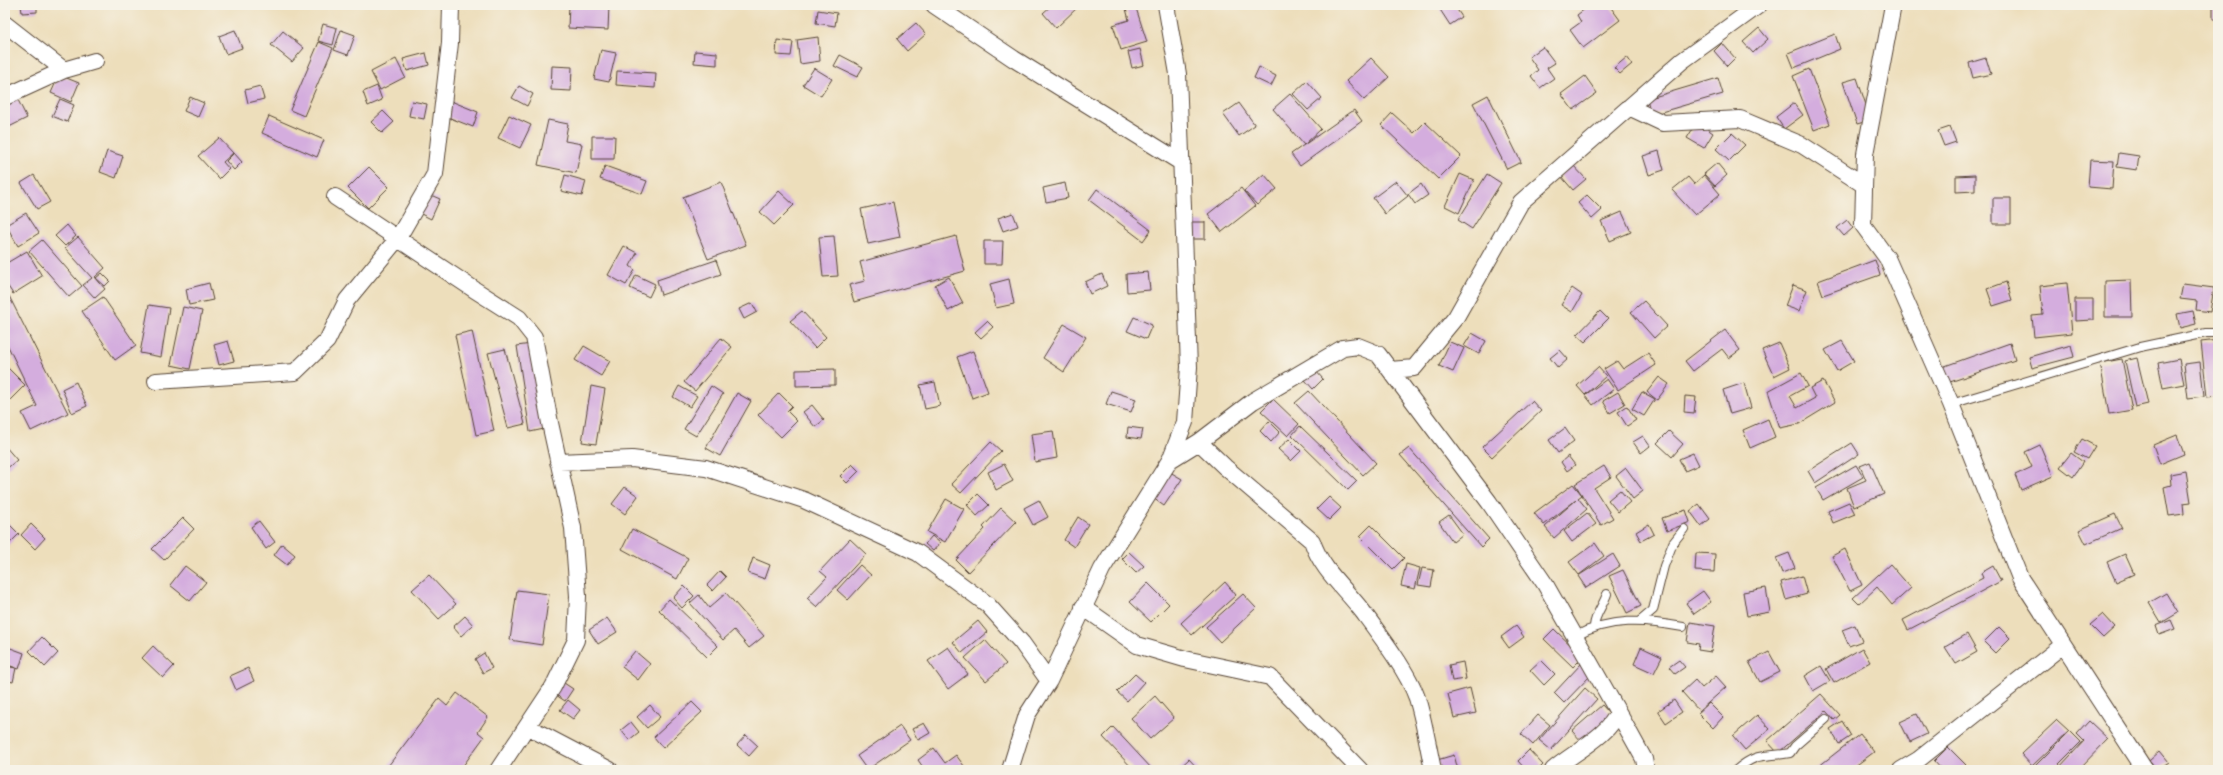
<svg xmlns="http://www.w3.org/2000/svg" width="2223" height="775" font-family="Dekko,sans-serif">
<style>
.building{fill:#d4adde}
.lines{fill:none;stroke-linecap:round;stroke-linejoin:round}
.lane-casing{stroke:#564536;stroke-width:10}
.street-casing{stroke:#564536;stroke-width:18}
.lane{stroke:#fff;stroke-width:8}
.street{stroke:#fff;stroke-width:16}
</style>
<rect width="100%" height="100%" fill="#f7f3e8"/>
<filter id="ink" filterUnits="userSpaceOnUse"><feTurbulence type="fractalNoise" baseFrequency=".025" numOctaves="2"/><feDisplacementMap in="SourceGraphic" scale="8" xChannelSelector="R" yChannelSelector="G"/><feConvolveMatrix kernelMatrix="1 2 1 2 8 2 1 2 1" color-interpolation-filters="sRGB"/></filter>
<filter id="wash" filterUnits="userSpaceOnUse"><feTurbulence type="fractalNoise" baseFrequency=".012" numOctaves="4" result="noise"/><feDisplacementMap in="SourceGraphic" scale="16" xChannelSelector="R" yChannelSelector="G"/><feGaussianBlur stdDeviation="0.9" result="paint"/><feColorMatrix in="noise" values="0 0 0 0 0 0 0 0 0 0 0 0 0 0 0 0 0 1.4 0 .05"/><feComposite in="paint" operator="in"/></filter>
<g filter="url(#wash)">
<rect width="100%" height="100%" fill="#eddebb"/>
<g id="blocks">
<path class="building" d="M21,5h16v7l-15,1z
M569,5h40l-1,25 -40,-2z
M1052,5h28l-24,23 -13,-15z
M1125,5h10l12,37 -26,8 -8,-25 16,-5z
M1443,5h11l8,12 -12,8 -11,-17z
M1590,5h19l11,15 -37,28 -13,-18 11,-8 -4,-7z
M2213,5h5v14h-5z
M818,10l19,3 -2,13 -19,-3z
M916,23l10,11 -19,17 -10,-12z
M323,24l14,4 -4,17 -15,-4z
M1759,28l9,11 -15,14 -10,-11z
M235,30l7,18 -16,6 -7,-18z
M341,30l14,5 -7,20 -14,-5z
M283,31l21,17 -12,14 -21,-17z
M1835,34l5,15 -46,19 -6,-15z
M818,37l2,24 -20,3 -3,-24z
M777,40l16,2 -2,14 -15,-1z
M319,42l14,6 -29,68 -14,-6z
M1722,43l13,15 -8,8 -13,-15z
M1543,47l12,16 -8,5 7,10 -14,10 -9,-12 7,-6 -9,-13z
M1140,49l4,16 -12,3 -4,-16z
M601,50l15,3 -7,29 -15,-3z
M695,51l22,2v12l-23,-2z
M426,53l3,12 -22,6 -4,-12z
M840,55l23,12 -6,10 -23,-11z
M1627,57l5,7 -12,10 -6,-6z
M1371,58l18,19 -25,23 -18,-19z
M1986,58l5,16 -18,4 -4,-15z
M396,59l9,18 -25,13 -9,-18z
M552,66l20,1 -1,24 -20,-1z
M1259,67l17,9 -5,10 -17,-8z
M814,68l18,11 -11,17 -18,-11z
M1809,69l21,55 -16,6 -21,-54z
M617,71l39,2 -1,15 -39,-3z
M59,75l20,8 -8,19 -20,-9z
M1585,76l12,17 -24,17 -12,-16z
M1718,78l5,16 -72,21 -4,-16z
M1857,78l14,42 -14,4 -14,-42z
M1307,81l15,17 -14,12 -15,-16z
M260,86l4,13 -16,4 -3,-13z
M377,86l5,14 -14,6 -5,-14z
M519,86l14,8 -6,12 -15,-8z
M15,94l12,24 -18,9 -4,-7v-21z
M1290,94l31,35 -17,16 -31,-36z
M1488,95l33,67 -14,7 -34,-66z
M190,97l14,6 -6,14 -14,-6z
M60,99l14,6 -7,17 -15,-6z
M412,101l15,3 -3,15 -15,-3z
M451,101l27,11 -5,15 -28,-11z
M1239,103l16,22 -16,11 -16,-22z
M1794,103l9,12 -19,14 -8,-12z
M1354,110l8,11 -62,45 -9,-12z
M383,111l11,11 -12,11 -11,-11z
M1392,113l22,20 11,-11 36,34 -23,23 -57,-54z
M509,115l22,10 -11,23 -22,-10z
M269,116l55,24 -7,17 -55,-24z
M548,120l20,4 -3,17 17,3 -6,29 -38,-8z
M1697,122l16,11 -9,15 -17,-10z
M1950,127l6,15 -12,4 -6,-15z
M1732,133l13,12 -16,16 -13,-12z
M592,136h23l-1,23h-22z
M219,138l14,15 -10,9 6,7 -10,10 -21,-23z
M107,151l16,5 -7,22 -16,-6z
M1659,151l5,19 -15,5 -6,-19z
M234,153l8,9 -8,8 -8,-9z
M2119,153l20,3 -2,14 -20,-3z
M2090,160l24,1 -2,28 -24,-2z
M1717,163l10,12 -12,11 -11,-12z
M1572,164l14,15 -13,11 -13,-15z
M605,166l42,15 -5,13 -42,-15z
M369,167l20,20 -21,21 -20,-20z
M1264,174l13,15 -20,16 -13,-14z
M1460,174l14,6 -15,33 -14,-7z
M1487,174l14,9 -29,46 -14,-9z
M34,175l16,27 -13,7 -16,-26z
M565,175l21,6 -4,15 -21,-5z
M1704,175l16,19 -25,21 -23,-25 16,-13 6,7z
M1975,175v16l-19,1v-16z
M1396,181l12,15 -23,18 -12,-16z
M721,182l25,63 -38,14 -25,-62z
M1065,183l3,15 -22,4 -3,-14z
M1421,184l7,11 -13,9 -7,-10z
M1241,188l14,18 -33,26 -14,-18z
M1097,189l54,41 -8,11 -54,-41z
M779,191l15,14 -20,20 -14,-13z
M426,193l14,6 -9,20 -14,-7z
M1587,195l15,15 -10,9 -14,-16z
M1993,198h18v26h-18z
M893,202l7,35 -32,7 -7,-35z
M1622,212l9,20 -21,9 -9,-20z
M26,213l13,20 -21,13 -12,-21z
M1013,213l5,13 -15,5 -5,-13z
M1847,220l6,8 -9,8 -7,-8z
M1187,222h18v17h-18z
M67,225l9,11 -11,10 -10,-10z
M834,236l4,40 -15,1 -4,-40z
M956,236l9,35 -111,31 -5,-17 16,-4 -5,-19z
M78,237l27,31 -10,9 10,12 -10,9 -12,-13 9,-7 -27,-30z
M42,240l40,46 -13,11 -40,-46z
M984,241h19l-1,23h-18z
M624,246l13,7 -7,13 5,4 -9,15 -18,-10z
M27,251l15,25 -29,18 -8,-12v-18z
M716,260l5,14 -60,21 -4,-15z
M1875,260l5,15 -57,20 -5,-14z
M1148,272l2,18 -23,2 -1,-18z
M102,273l8,8 -5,5 -9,-8z
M1102,274l5,12 -17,8 -5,-12z
M636,275l19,9 -6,13 -19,-9z
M949,277l14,26 -15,8 -13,-26z
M1009,279l5,25 -18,4 -6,-24z
M2131,280l1,37h-27v-36z
M2006,282l6,18 -19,6 -6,-17z
M209,283l4,17 -24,5 -3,-16z
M2067,283l5,50 -38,4 -2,-21 11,-1 -3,-29z
M2183,284l31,4 -4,24 -14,-2 1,-9 -17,-2z
M1793,285l14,5 -8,21 -14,-5z
M1572,288l10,7 -10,17 -11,-7z
M9,296l59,117 -37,18 -9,-18 15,-7 -32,-66v-42z
M103,297l33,48 -21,15 -33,-49z
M2075,299h18v21l-18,1z
M1644,301l23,25 -13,12 -23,-26z
M752,303l5,9 -13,7 -5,-10z
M149,305l20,3 -8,49 -21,-4z
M183,307l19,4 -12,58 -19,-4z
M802,311l24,26 -11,11 -25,-27z
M1600,311l8,8 -23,23 -8,-7z
M2193,311l3,13 -16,4 -3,-14z
M1134,317l18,8 -6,14 -19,-8z
M987,321l6,6 -12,11 -6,-6z
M1064,324l22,13 -22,35 -21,-14z
M1725,330l15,20 -11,8 -7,-9 -29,22 -8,-10z
M472,331l22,100 -18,4 -21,-100z
M1472,333l14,8 -7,13 -15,-8z
M721,338l11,9 -37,44 -11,-9z
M2218,340v56l-11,1 -6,-55z
M228,341l6,20 -15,4 -5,-20z
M1842,341l12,20 -17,10 -12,-21z
M1450,342l14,6 -11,24 -14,-6z
M1779,343l11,25 -16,8 -12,-26z
M2010,343l5,17 -68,23 -5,-16z
M531,344l13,85 -14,3 -13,-86z
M2071,345l3,12 -42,11 -3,-11z
M584,346l26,15 -9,15 -26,-16z
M505,349l20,75 -17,4 -20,-75z
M1560,350l8,9 -10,9 -8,-10z
M973,351l15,41 -16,6 -15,-41z
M1648,353l8,12 -38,25 -14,-21 13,-8 6,8z
M2137,358l11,46 -13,3 -10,-46z
M2122,359l10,51 -23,4 -9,-51z
M2179,359l5,25 -21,4 -5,-25z
M2200,362l4,34 -16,2 -4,-34z
M5,365l20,20 -16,16 -4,-4z
M1598,367l8,9 -21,19 -8,-9z
M835,369v16l-39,1v-16z
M1315,370l8,9 -10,10 -8,-9z
M1801,373l7,13 -18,10 7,12 18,-10 -5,-10 13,-7 12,21 -36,22 -19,4 -12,-37z
M1659,377l10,7 -12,16 -10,-8z
M1607,379l7,10 -21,16 -8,-10z
M76,382l11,24 -15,7 -10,-24z
M935,382l5,24 -15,3 -5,-24z
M1744,383l7,25 -21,6 -7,-24z
M591,386l14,3 -9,55 -14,-2z
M679,386l18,10 -7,11 -17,-10z
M711,386l12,8 -27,42 -12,-7z
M1111,391l25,8 -5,13 -25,-8z
M1309,391l67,72 -13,12 -68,-72z
M1618,392l7,12 -15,9 -7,-12z
M1642,392l13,7 -11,17 -12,-7z
M737,393l14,8 -31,55 -14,-8z
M779,393l13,13 -5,5 10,10 -16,16 -23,-22z
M1685,396l11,1 -2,16 -10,-1z
M1273,399l26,25 -11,12 -27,-25z
M1532,401l9,10 -49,46 -10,-10z
M812,405l12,15 -9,7 -12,-15z
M1627,406l9,14 -9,6 -9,-14z
M1768,419l7,18 -25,11 -7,-18z
M1269,421l11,11 -9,10 -11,-11z
M1300,426l57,55 -9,9 -56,-55z
M1128,427l15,2 -2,10 -14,-2z
M1565,428l9,13 -16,12 -9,-13z
M1053,431l4,27 -22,4 -4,-28z
M1669,431l14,13 -11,13 -15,-14z
M2177,435l7,19 -24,10 -7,-19z
M1643,436l7,10 -9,7 -8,-11z
M1289,439l12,12 -10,10 -13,-12z
M2082,439l13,7 -8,13 -13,-7z
M991,442l10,9 -40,42 -10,-9z
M1852,443l7,11 -44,29 -7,-12z
M2040,445l13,31 -32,14 -6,-15 17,-8 -7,-15z
M5,446l12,14 -12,10z
M1409,448l80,91 -8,8 -81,-92z
M1693,453l6,12 -14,6 -6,-12z
M2071,453l12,9 -10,15 -13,-10z
M1568,456l7,9 -8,6 -6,-9z
M1870,462l14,32 -30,13 -7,-19 19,-8 -6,-14z
M852,464l7,7 -12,12 -7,-7z
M1004,464l9,17 -17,9 -8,-18z
M1856,465l7,12 -40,23 -7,-12z
M1604,466l7,11 -17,11 19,30 -12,7 -26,-41z
M1626,468l17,23 -10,8 -17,-23z
M2186,471l5,31 -8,1 1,11 -15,2 -5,-29 7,-2 -1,-11z
M1170,472l12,7 -18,27 -11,-8z
M1573,484l9,11 -4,3 9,11 -33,29 -9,-11 31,-27 -32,25 -10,-12z
M625,487l13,9 -13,18 -13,-10z
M1620,490l10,12 -12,10 -10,-12z
M978,494l11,11 -12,11 -10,-11z
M1329,497l12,11 -12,12 -12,-11z
M946,499l18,10 -19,33 -18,-10z
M1039,500l9,17 -15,8 -9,-17z
M1849,502l6,12 -22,9 -5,-12z
M1699,504l11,15 -9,7 -11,-15z
M1001,508l15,14 -48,50 -12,-12 29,-31 -2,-2z
M1686,510l4,12 -23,9 -5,-13z
M1587,513l9,11 -24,18 -8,-11z
M2115,514l7,14 -36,16 -7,-14z
M1449,515l14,19 -10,8 -14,-20z
M1078,517l10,7 -14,23 -10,-7z
M183,518l11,11 -30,31 -12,-11z
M5,520l14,14 -14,14z
M259,521l16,21 -9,7 -15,-22z
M31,524l14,14 -10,11 -14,-14z
M1649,524l5,10 -13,7 -5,-9z
M1371,525l33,33 -11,11 -33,-33z
M632,529l56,29 -11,21 -55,-30z
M932,536l8,7 -7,8 -8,-7z
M850,539l16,15 -49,53 -10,-9 20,-21 -7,-6z
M1595,543l9,13 -25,19 -10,-13z
M282,544l13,11 -8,10 -13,-10z
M1845,549l17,36 -12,6 -18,-35z
M1129,552l15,14 -8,7 -14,-14z
M1696,553l19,1 -1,18 -19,-1z
M1789,553l6,15 -13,5 -6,-15z
M1613,554l7,12 -34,22 -8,-12z
M2125,554l9,20 -18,8 -9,-20z
M753,558l17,7 -5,14 -17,-6z
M1406,564l14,4 -5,21 -14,-3z
M1890,564l21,24 -19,17 -15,-18 -18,17 -6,-6z
M860,565l11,10 -23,25 -11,-10z
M185,566l21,16 -16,19 -20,-16z
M1993,566l8,15 -93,49 -5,-10 80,-42 -2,-5z
M1422,568l12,2 -3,17 -13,-2z
M1623,570l18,36 -14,7 -18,-37z
M720,571l6,6 -13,14 -6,-6z
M429,575l27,29 -17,15 -27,-29z
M1802,576l5,18 -21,6 -5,-18z
M1225,582l11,13 -44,40 -11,-12z
M1148,583l21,21 -18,18 -21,-20z
M684,586l10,10 -12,12 -9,-10z
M1766,588l4,24 -23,4 -4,-24z
M517,590l32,4 -7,51 -32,-5z
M1703,591l8,11 -17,12 -8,-11z
M726,593l38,43 -15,12 -15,-18 -11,10 -33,-37 9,-8 10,13z
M2166,593l12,20 -17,10 -12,-20z
M1243,594l13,14 -36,34 -14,-15z
M669,599l49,47 -11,11 -48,-47z
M2103,614l12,13 -12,11 -13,-13z
M465,616l8,9 -12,11 -8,-9z
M607,618l10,14 -19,12 -9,-14z
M2171,620l4,9 -16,6 -3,-9z
M978,621l9,11 -25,21 -9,-11z
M1690,622l25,4 -4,26 -13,-2 1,-6 -12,-2z
M1855,625l7,16 -13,5 -7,-16z
M1516,626l8,11 -15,11 -8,-11z
M1999,627l11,11 -15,15 -11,-11z
M1554,629l29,28 -10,10 -29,-28z
M1967,634l10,18 -21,12 -11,-17z
M42,637l16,16 -13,14 -16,-16z
M985,640l21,24 -20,17 -21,-23z
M5,646l19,7 -5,16 -14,-5z
M153,646l21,20 -11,12 -21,-20z
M948,647l20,27 -20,15 -20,-28z
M1641,647l21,10 -8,16 -20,-9z
M1862,648l8,14 -36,21 -8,-14z
M635,651l15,13 -12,16 -16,-13z
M1769,652l11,20 -20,10 -11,-20z
M484,653l8,15 -9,5 -8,-14z
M1541,660l14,14 -11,11 -14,-15z
M1679,660l6,7 -10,7 -6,-7z
M1463,662l3,17 -14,2 -3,-16z
M1581,664l11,10 -28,29 -10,-10z
M5,666l11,2 -3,14 -8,-2z
M1821,666l9,15 -17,10 -8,-15z
M248,668l6,13 -18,9 -6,-14z
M1135,674l9,8 -17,19 -10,-9z
M1716,676l10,11 -27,24 -17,-19 13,-12 7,8z
M561,681l12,8 -8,12 -12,-8z
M1470,688l6,25 -22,5 -6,-24z
M1585,688l12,11 -46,51 -12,-10z
M457,693l31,24 -10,15 6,5 -24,33h-75l54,-71 8,7z
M1821,694l19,21 -6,5 -8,-9 -48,42 -11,-12z
M1155,696l19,22 -24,21 -19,-21z
M568,700l12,10 -7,9 -13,-9z
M1674,700l8,12 -16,11 -8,-12z
M692,702l10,10 -39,36 -9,-11z
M1709,703l14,14 -10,11 -15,-15z
M650,705l10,12 -13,11 -10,-11z
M1602,705l10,11 -29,27 -11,-12z
M1917,714l10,20 -17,8 -10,-20z
M1538,715l12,10 -17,20 -12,-11z
M1757,715l13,14 -25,21 -12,-14z
M2057,720l12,11 -37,35 -11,-12z
M1842,721l9,15 -12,8 -9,-15z
M2089,721l19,18 -30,31h-21l27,-29 -7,-7z
M631,722l8,10 -10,8 -8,-10z
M924,723l6,10 -12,7 -6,-11z
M900,726l10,14 -43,30 -10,-14z
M1113,727l40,43h-19l-31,-33z
M2070,731l11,11 -28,28h-16l-3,-3z
M1860,734l14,18 -24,18h-36z
M746,735l12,11 -9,10 -12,-11z
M1948,747l18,18 -5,5h-19l-8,-9z
M934,748l11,15 11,-8 11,15h-42l-7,-10z
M1529,750l14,15 -5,5h-12l-8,-9z
M2160,751l9,11 -12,8 -8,-9z
M1454,755l4,15h-18l-3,-10z
M1189,759l10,11h-22z"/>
</g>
</g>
<g filter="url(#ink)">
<use href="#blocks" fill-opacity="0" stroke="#564536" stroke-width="1"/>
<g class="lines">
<g class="lane-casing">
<path id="lane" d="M1951,404l189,-57 66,-14h12
M1640,621l13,-11 11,-44 9,-23 11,-14
M1594,626c1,-12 9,-20 13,-32
M1576,636c34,-19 69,-16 107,-9
M1736,770c23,-19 27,-12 54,-17l5,-7 31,-27"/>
</g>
<g class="street-casing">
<path id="street" d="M934,5l80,54 168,104
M1893,5l-28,149 -2,71 24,33 64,146 69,174 125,192
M5,24l59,46
M5,97l59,-27 31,-9
M1629,107l34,16 77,-4 62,26 62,40
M335,197l140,93 44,28 15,19 16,86 23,105 5,68 -2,44 -23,47 -55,83
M1390,370l24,-2 42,-51 65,-115 161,-141 77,-56
M156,381l139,-9 32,-31 20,-41 51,-62 37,-64 15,-131 1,-38
M1199,442l26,25 87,74c10,30 33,47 51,71 17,23 45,60 54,86 7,23 11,48 16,72
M1170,460l29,-18 54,-41 90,-53 15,-2 20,8 111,148 56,82 73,128 26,47 2,11
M558,462l74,-3 74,9 98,32 114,53 69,51 35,39 27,38
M1083,607l54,38 48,14 85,18 90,93
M528,727l82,43
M1010,770l17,-55 22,-34 53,-112 68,-109 15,-38 4,-55 -11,-293 -12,-69
M1553,770c18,-16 57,-35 65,-58
M1901,770l17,-10 145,-115"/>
</g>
<use href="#lane" class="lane"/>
<use href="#street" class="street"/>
</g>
</g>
<rect width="2223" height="775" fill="none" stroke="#f7f3e8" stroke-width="20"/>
</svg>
